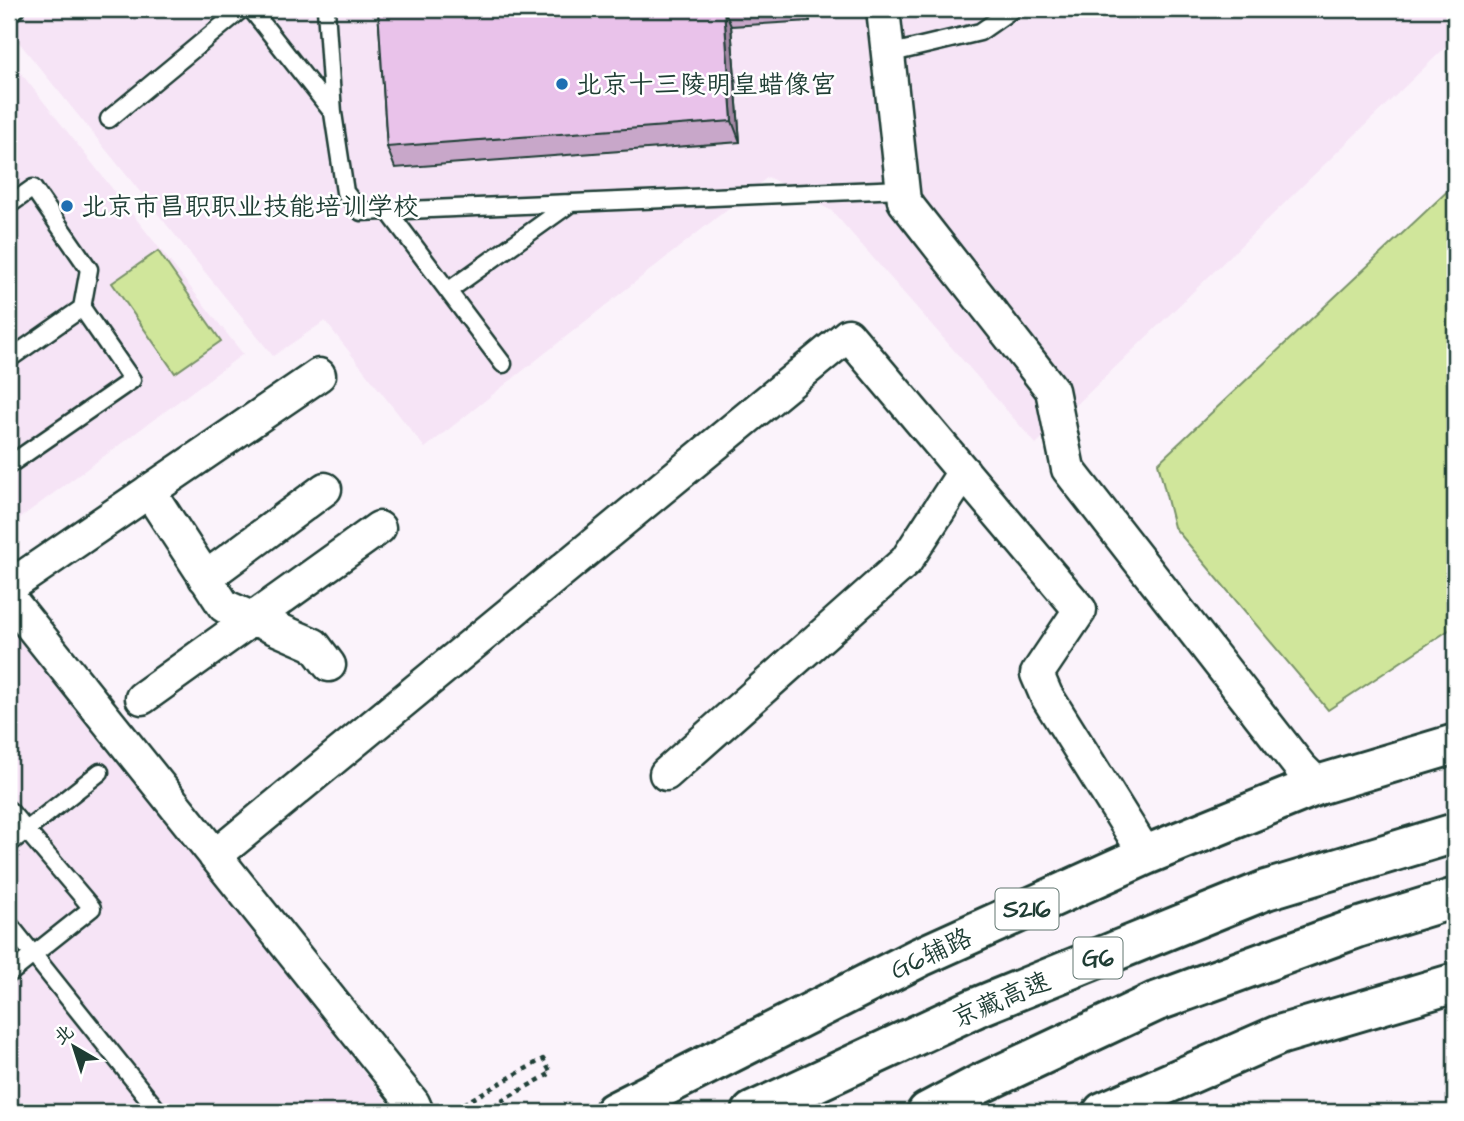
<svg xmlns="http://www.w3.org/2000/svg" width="1464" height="1121" font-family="'Architects Daughter','LXGW WenKai TC',sans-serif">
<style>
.built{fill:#f6e4f6}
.green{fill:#d0e69b;stroke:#789268;stroke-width:2}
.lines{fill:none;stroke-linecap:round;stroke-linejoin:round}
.service-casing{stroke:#1f3d34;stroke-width:21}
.minor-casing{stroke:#1f3d34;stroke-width:37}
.primary-casing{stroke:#1f3d34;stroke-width:44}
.motorway-casing{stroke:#1f3d34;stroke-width:44}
.path{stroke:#1f3d34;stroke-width:4.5;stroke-dasharray:5 5;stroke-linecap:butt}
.service{stroke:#fff;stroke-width:16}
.minor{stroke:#fff;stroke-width:32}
.primary{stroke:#fff;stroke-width:38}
.motorway{stroke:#fff;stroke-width:38}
.wall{fill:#c8a7c9;stroke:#1f3d34;stroke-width:2}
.shaded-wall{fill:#a388a4;stroke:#1f3d34;stroke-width:2}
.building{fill:#e9c2ea;stroke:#1f3d34;stroke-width:2}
.poi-dot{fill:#1f6fb2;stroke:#fff;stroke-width:2.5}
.labels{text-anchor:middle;stroke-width:5;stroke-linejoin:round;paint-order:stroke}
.shield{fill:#fff;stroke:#627771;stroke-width:2}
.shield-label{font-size:24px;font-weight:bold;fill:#1f3d34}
.poi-label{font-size:26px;fill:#1f3d34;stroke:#fff;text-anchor:start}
.street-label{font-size:26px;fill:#1f3d34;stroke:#fff}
</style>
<rect width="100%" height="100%" fill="#fbf3fb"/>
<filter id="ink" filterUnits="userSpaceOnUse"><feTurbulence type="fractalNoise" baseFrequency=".0143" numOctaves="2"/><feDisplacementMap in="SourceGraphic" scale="14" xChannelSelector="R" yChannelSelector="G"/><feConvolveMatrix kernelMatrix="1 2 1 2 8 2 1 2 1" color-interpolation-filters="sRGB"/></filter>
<g filter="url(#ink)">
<path class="built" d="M9,9h1446v29l-419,406 -204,-233 -64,-34 -343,271 -100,-127 -52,35 -264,-326z
M9,58l234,296 -234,172z
M9,613l371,480 13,19h-384z"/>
<path class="green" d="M1455,184v442l-127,84 -154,-183 -16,-64z
M158,251l63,90 -46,32 -63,-90z"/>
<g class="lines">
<g class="service-casing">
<path id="service" d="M251,9l82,104
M326,9l7,104 12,79 16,20 541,-23
M9,14l7,-5
M888,54l92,-22 33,-23
M109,119l133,-110
M9,205l24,-17 56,81 -7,39
M388,211l115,153
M448,291l123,-88
M9,359l73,-51 50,72 -123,85
M9,810l83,98 -83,66
M9,844l91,-72
M9,924l150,188"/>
</g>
<g class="minor-casing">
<path id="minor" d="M883,9l21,192 148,189 16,79 232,298 18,18 21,-9
M149,491l75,115 90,39 15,20
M205,578l120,-89
M9,587l310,-212
M9,598l404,505 4,9
M142,698l237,-170
M666,774l240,-213 58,-89
M215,856l633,-521 232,275 -43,64 9,21 100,160"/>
</g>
<g class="primary-casing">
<path id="primary" d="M614,1112l306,-155 226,-102 172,-70 137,-41
M1103,1112l176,-77 176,-52"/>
</g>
<g class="motorway-casing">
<path id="motorway" d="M752,1112l223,-104 291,-118 189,-57
M927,1112l53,-28 175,-82 202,-74 98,-30"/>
</g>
<path class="path" d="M463,1104l80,-45 8,14 -69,39"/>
<use href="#service" class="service"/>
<use href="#minor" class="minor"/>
<use href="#primary" class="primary"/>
<use href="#motorway" class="motorway"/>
</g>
<path class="wall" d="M378,9h431l1,12 -79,5 9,116 -345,26 -8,-21z"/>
<path class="shaded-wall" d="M724,9l7,17 9,116 -8,-21z
M805,9h4l1,12z"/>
<path class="building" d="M378,9h346l8,112 -345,26z"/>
</g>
<g class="poi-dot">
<circle cx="562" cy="84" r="7"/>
<circle cx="67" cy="206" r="7"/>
</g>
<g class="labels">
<g class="shield">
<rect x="995.5" y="888.5" width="63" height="41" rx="5"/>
<rect x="1073.5" y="937.5" width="49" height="41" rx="5"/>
</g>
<g class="shield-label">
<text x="1027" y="917">S216</text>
<text x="1098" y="966">G6</text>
</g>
<g class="poi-label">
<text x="576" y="93">北京十三陵明皇蜡像宫</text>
<text x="81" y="215">北京市昌职职业技能培训学校</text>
</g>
<g class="street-label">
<text transform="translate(931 953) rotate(-25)" y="9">G6辅路</text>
<text transform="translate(1001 999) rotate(-23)" y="9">京藏高速</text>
</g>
</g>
<rect width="1464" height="1121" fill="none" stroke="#fff" stroke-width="35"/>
<rect x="18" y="18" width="1429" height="1086" fill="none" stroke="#1f3d34" stroke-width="2.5" filter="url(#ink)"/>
<g transform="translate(74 1047) rotate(321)" stroke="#ffffff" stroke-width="5" paint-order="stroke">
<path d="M0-5L12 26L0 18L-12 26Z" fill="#1f3d34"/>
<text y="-10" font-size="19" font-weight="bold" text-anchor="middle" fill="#1f3d34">北</text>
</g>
</svg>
